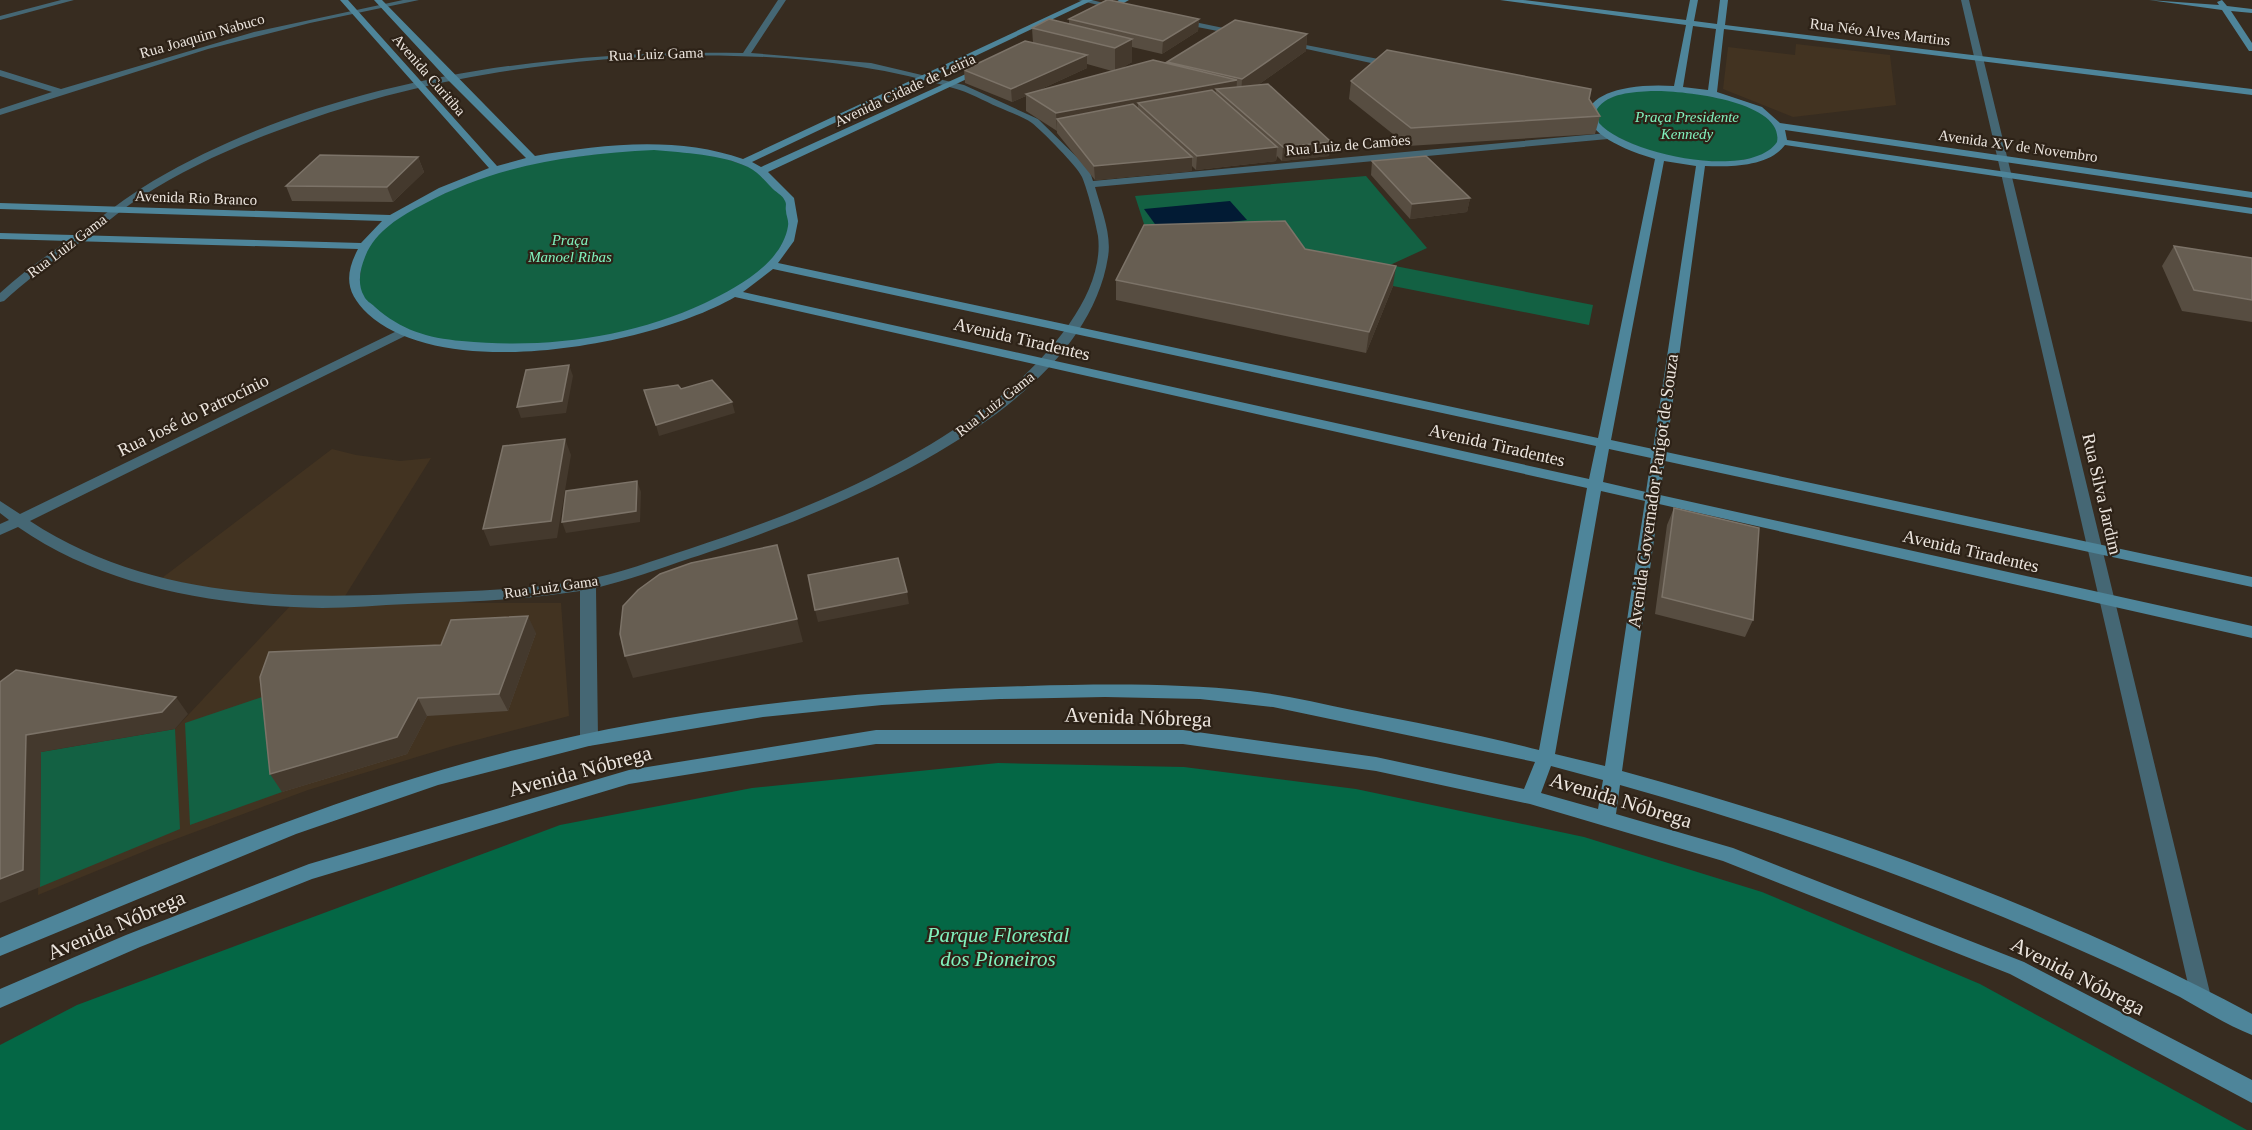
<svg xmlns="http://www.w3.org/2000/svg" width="2252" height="1130" font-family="'Times New Roman',serif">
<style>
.built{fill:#423321}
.green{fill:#136143}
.forest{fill:#046745}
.water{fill:#021b34}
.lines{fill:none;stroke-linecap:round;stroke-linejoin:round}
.street{fill:#456774;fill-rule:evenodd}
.secondary{fill:#4e859a;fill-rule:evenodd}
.wall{fill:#574d41;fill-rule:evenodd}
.shaded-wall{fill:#44392d}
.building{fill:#675e52;stroke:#7c7368;stroke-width:1.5}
.labels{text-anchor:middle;stroke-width:4.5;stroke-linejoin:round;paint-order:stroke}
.far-street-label{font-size:15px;fill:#ece5de;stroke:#2d2217}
.far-park-label{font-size:15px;font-style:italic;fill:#81f1bd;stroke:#2d2217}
.street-label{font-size:18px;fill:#ece5de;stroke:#2d2217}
.near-street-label{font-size:21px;fill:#ece5de;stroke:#2d2217}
.near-park-label{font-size:21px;font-style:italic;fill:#81f1bd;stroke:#2d2217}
</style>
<rect width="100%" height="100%" fill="#372c20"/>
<path class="built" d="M1796,44l94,11 6,50 -103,12 -70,-28 5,-42 67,8z
M332,449l24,6 44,6 31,-3 -89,143 -28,1 -156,-21z
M437,600l38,3h86l8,113 -116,30 -145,44 -151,56 -119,49 3,-143 134,-23 117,-125z"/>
<path class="green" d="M1678,89l63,13 32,18 9,22 -18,14 -38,7 -66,-6 -62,-29 -4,-23 31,-14z
M654,147l58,7 49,17 29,29 3,25 -23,40 -36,28 -103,40 -71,13 -70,3 -89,-16 -43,-36 5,-51 28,-28 115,-53z
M1366,176l61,72 -37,17 203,40 -4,20 -196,-39 -249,-42v-20l-9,-28z
M271,694l11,98 -92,33 -5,-102z
M175,729l5,100 -140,58 1,-135z"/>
<path class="forest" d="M998,763l186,4 172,22 228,48 178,55 218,92 267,146h-2247v-85l77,-40 483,-180 192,-37z"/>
<path class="water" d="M1230,201l17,19 -87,11 -16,-22z"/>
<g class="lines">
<path class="street" d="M61,0h13l-74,20v-4z
M403,0h16l-109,23 -102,26 -208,66v-6l52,-17 -52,-16v-6l61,19 193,-57z
M778,0h8l-35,53 120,10 93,22 74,34 51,50 4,12 515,-48 5,3 -5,3 -513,48c6,22 17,47 13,70 -25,159 -284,258 -417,301 -32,11 -63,22 -95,30l2,151 -3,5 -6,2 -6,-2 -3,-5v-148c-57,9 -114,11 -172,13 -29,1 -57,4 -86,4 -105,-2 -216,-20 -304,-81l-18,8v-11l9,-4 -9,-7v-12l20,13 381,-185 6,4 -2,3 -375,185c109,72 241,79 368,73 62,-3 124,-3 185,-14 36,-6 71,-20 106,-31 107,-35 208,-76 299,-143 46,-34 118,-106 110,-170 -3,-16 -10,-45 -16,-59 -5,-11 -40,-46 -50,-54 -10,-7 -23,-11 -34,-16 -14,-6 -29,-15 -45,-19 -136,-42 -313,-39 -453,-16 -77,12 -153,32 -226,60 -46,17 -91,38 -133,65 -21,13 -39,30 -59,44 -28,19 -53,37 -78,60l-4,1v-9c24,-22 49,-39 76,-58 26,-18 50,-38 77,-54 172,-101 394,-132 590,-128z
M1078,0h14l30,8 -4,2z
M1961,0h8l242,997 -3,7 -7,2 -7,-2 -3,-7z
M1180,19l58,12 4,2 -4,2 -61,-12v-4z
M1285,41l109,21 4,3 -4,3 -106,-23h-3z"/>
<path class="secondary" d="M340,0h8l149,166 29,-8 -78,-78 -74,-80h8l153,156c68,-12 142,-20 208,3l340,-159h10l-341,162 9,5 218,-99 7,2 -218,102 26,26 4,23 -4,20 -16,22 820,175 57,-279c-106,-31 -75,-79 19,-73l12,-61 -186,-25h23l163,20 4,-20h8l-4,21 23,3 3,-24h8l-3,25 527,64v6l-528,-66 -7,63 45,15 18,16 472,69v6l-467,-68 2,10 465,68v6l-467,-69c-16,22 -55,22 -80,21l-39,286 586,125v10l-587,-126 -5,34 592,131v12l-593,-134 -37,267c216,59 432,137 630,243v21c-25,-10 -49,-25 -72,-38 -38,-19 -77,-37 -116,-54 -144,-63 -293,-116 -444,-158l-4,29 117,34 291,114 228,118v23l-242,-129 -287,-113 -193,-57 -154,-33 -193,-27h-307l-247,40 -317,95 -172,68 -140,61v-19l126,-54 183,-71 320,-94 247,-40h307l193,27 148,32 11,-27 -262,-55 -73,-8 -95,-2 -105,2 -118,6 -119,12 -174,29 -151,39 -142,49 -296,122v-18c168,-70 338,-144 515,-188 167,-42 341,-60 513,-64 74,-2 148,-3 222,5 34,4 68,12 102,19 62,12 125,24 187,40l48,-262 -852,-191c-83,48 -290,87 -367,17 -22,-21 -24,-38 -10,-65l-358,-10v-6l361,10 21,-22 -382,-12v-6l390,12 49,-27 50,-20zM1693,26l23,3 -8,61 -25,-3zM1651,91c27,-1 134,9 126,51 -26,39 -151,12 -178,-19l-2,-14c11,-16 36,-17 54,-18zM654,150c31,3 66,4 94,17 10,5 15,12 23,20 4,5 12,8 14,14 2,4 0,5 1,10 0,5 3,9 2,15 -6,38 -52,62 -83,77 -75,35 -161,46 -243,38 -35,-3 -61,-11 -87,-34 -4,-4 -9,-6 -11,-11 -7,-12 -4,-27 1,-39 10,-26 36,-41 59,-53 73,-39 148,-50 230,-54zM1664,161l32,5 -43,283 -42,-9zM773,269l823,177 -7,33 -846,-187zM1609,449l42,9 -5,34 -43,-10zM1601,491l44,10 -40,265 -50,-12zM1551,766l52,14 -5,29 -57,-16z
M1119,0h10l-23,13 -7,-2z
M2149,0l70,5 -2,-3 5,-2 5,6 25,3v4l-21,-2 21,32v8h-3l-27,-41z"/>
</g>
<path class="wall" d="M1069,19h130l-1,12 -36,23 -30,-7v15l-12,7 47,-5v-2l140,-28 -1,17 -48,34 71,71 -47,5 -5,-5 -1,5 -80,9 -4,-4v5l-97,9 -38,-47v-2l-31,-20v-15l-14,6 -47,-19 -1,-13 69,-27 -1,-15 37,-4zM1087,64l25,7 -75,20 50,-23z
M1351,81l238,18 11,17 -5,18 -187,12 -59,-47z
M418,157l6,15 -31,30 -101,-1 -6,-15z
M1372,161l98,37 -3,14 -57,7 -39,-44z
M2174,246l78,12v64l-70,-11 -20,-45z
M1305,249l88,37 -27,67 -250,-53v-20z
M1674,508l79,112 -8,17 -90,-23 12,-89z
M536,633l-28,78 -81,5 -20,38 -125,38 159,-147z"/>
<path class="shaded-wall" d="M1199,19l-1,12 -36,23 1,-13z
M1307,34l-1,17 -65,46 1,-18z
M1132,39v23l-17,10v-24z
M1087,55v13l-59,27 -2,-1v2l-14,6 -1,-13z
M1237,80l-1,18 -20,-9 -1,13 -77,1v13l-81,3v12l-1,-18z
M1331,142l-2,14 -47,5 1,-14z
M1277,147l-1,14 -80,9 1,-14z
M418,157l6,15 -31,30 -6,-15z
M1192,157v14l-97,9 -1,-14z
M1470,198l-3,14 -57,7 2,-15z
M1396,266l-3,20 -27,67 3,-21z
M569,365l4,11 -7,37 -45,5 -4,-11z
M732,402l3,11 -76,23 -3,-11z
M565,439l6,16 -14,83 -67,8 -7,-17z
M637,481l4,11 -1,30 -74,11 -4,-11z
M907,592l2,12 -91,18 -3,-12z
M528,616l8,17 -28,78 -9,-17z
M797,619l6,23 -170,36 -8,-22z
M176,697l12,17 -13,15 -134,23 -1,135 -40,16v-24l26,-144z
M418,698l9,18 -20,38 -125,38 -12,-18z"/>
<path class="building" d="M1107,0h2l90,19 -36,22 -94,-22z
M1049,19l83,20 -17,9 -83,-20z
M1235,20l72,14 -65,45 -75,-17z
M1025,41l62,14 -76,34 -47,-19z
M1387,50l204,39 -2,10 11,17 -189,12 -60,-47z
M1153,60l84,20 -181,33 -30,-19z
M1268,84l63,58 -48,5 -67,-58z
M1212,90l65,57 -80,9 -59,-53z
M1133,104l59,53 -98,9 -37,-47z
M320,155l98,2 -31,30 -101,-1z
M1426,156l44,42 -58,6 -40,-43z
M1285,221l20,28 91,17 -27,66 -253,-52 28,-55z
M2174,246l78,12v42l-58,-10z
M569,365l-7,36 -45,6 9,-37z
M712,380l20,22 -76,23 -12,-35 34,-5 3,4z
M565,439l-14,82 -68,8 20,-83z
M637,481l-1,30 -74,11 4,-31z
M1674,508l85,20 -6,92 -91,-23z
M777,545l20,74 -172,37 -5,-22 3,-28 15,-16 22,-16 31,-11z
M898,558l9,34 -92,18 -7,-35z
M528,616l-29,78 -81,4 -21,39 -127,37 -10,-97 9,-25 172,-7 10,-25z
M16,670l160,27 -14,15 -136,23 -3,135 -23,9v-197z"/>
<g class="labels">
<g class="far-street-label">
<text transform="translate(1880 32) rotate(7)" y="5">Rua Néo Alves Martins</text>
<text transform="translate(202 36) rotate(-16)" y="5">Rua Joaquim Nabuco</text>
<text transform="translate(656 54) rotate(-2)" y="5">Rua Luiz Gama</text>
<text transform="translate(429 75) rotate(49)" y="5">Avenida Curitiba</text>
<text transform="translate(905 90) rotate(-25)" y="5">Avenida Cidade de Leiria</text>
<text transform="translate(1348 145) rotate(-5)" y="5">Rua Luiz de Camões</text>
<text transform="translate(2018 146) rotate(8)" y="5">Avenida XV de Novembro</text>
<text transform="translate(196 198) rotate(2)" y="5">Avenida Rio Branco</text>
<text transform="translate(67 246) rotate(-37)" y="5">Rua Luiz Gama</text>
<text transform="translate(995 404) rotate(-38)" y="5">Rua Luiz Gama</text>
<text transform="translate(551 587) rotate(-8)" y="5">Rua Luiz Gama</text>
</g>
<g class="far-park-label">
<text x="1687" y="122">Praça Presidente<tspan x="1687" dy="17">Kennedy</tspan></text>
<text x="570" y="245">Praça<tspan x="570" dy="17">Manoel Ribas</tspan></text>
</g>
<g class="street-label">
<text transform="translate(1022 339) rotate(13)" y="6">Avenida Tiradentes</text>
<text transform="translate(193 415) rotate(-26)" y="6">Rua José do Patrocínio</text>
<text transform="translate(1497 445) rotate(13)" y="6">Avenida Tiradentes</text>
<text transform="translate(1653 491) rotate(-82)" y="6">Avenida Governador Parigot de Souza</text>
<text transform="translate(2102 494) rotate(77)" y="6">Rua Silva Jardim</text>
<text transform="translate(1971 551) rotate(13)" y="6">Avenida Tiradentes</text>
</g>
<g class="near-street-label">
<text transform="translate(1138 717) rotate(2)" y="7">Avenida Nóbrega</text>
<text transform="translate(580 771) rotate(-15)" y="7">Avenida Nóbrega</text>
<text transform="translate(1621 800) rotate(17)" y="7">Avenida Nóbrega</text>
<text transform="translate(116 925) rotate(-23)" y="7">Avenida Nóbrega</text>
<text transform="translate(2078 976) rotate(27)" y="7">Avenida Nóbrega</text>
</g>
<g class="near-park-label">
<text x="998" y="942">Parque Florestal<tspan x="998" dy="24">dos Pioneiros</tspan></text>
</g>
</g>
</svg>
